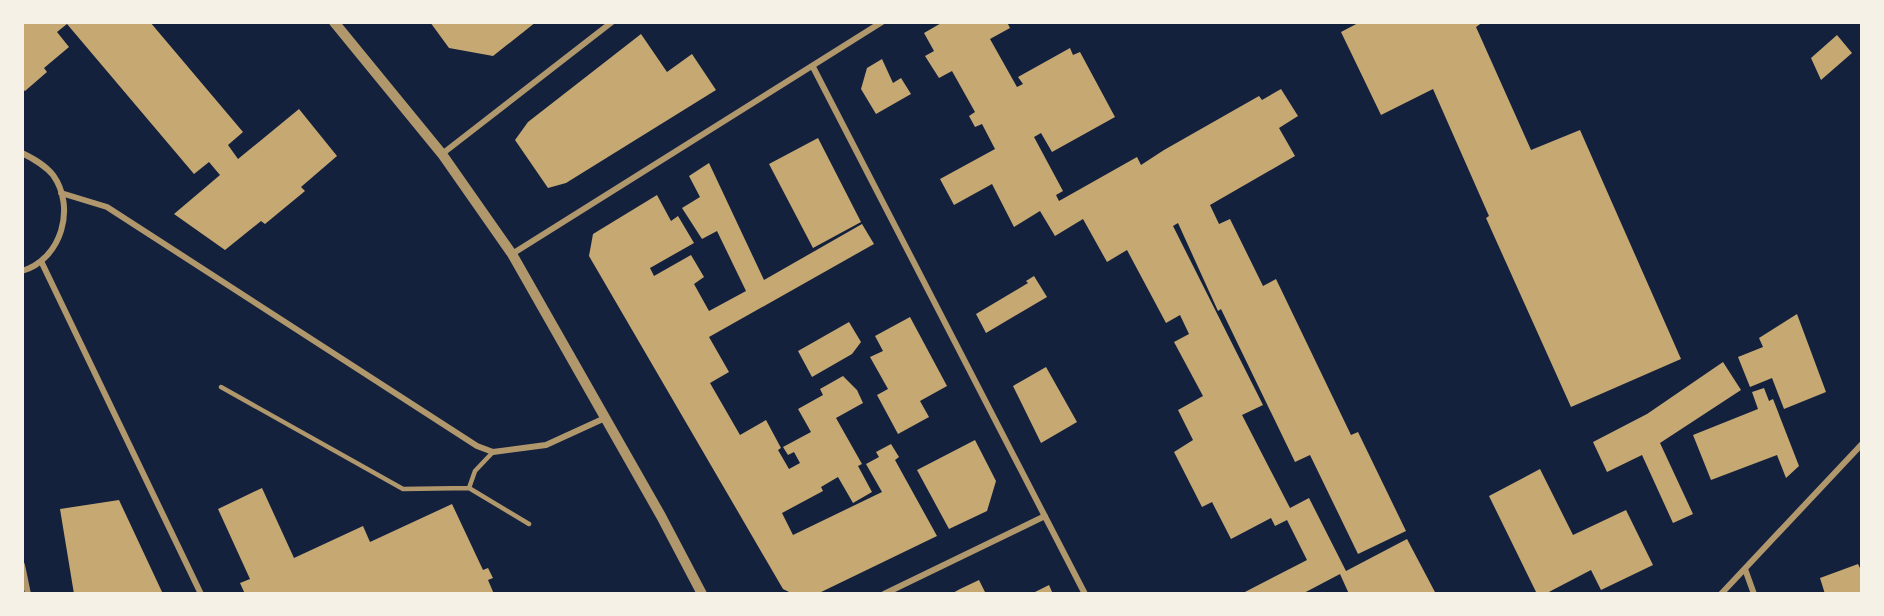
<svg xmlns="http://www.w3.org/2000/svg" width="1884" height="616" font-family="'Roboto Serif',serif">
<style>
.building{fill:#c6a872}
.lines{fill:none;stroke-linecap:round;stroke-linejoin:round}
.service{stroke:#b1986c;stroke-width:4.5}
.minor{stroke:#b1986c;stroke-width:6}
.tertiary{stroke:#b1986c;stroke-width:10}
</style>
<rect width="100%" height="100%" fill="#14213d"/>
<path class="building" d="M22,22h128l93,110 -15,13 10,14 61,-50 38,47 -36,31 4,4 -40,33 -4,-3 -36,29 -51,-36 46,-39 -11,-13 -15,12 -127,-150 -10,8 12,15 -25,21 3,4 -22,19 -3,-2z
M430,22h106l-43,34 -44,-8z
M943,22h64l3,6 -20,11 27,48 6,-3 -5,-7 52,-29 3,7 7,-3 35,65 -63,35 -11,-19 -7,4 29,54 -7,4 3,6 78,-44 4,8 23,-15 95,-54 3,4 19,-11 17,27 -19,12 16,28 -85,49 9,19 11,-5 33,67 13,-7 75,156 7,-3 48,99 -48,23 -48,-99 -15,7 -74,-153 -3,2 -40,-88 -5,3 90,179 -21,10 48,93 19,-10 37,73 61,-32 29,55h-67l-1,-2 -19,2 -9,-20 -38,20h-61l66,-34 -20,-40 -12,6 -4,-8 -40,21 -19,-37 -10,5 -28,-55 19,-12 -15,-30 25,-14 -29,-54 15,-8 -9,-19 -14,8 -39,-73 -20,12 -24,-43 -28,17 -15,-25 -26,16 -22,-43 -38,21 -14,-26 55,-30 -13,-25 -7,3 -6,-11 6,-4 -23,-41 -13,7 -14,-22 9,-5 -10,-18z
M1360,22h123l-7,5 55,123 49,-20 101,229 -110,48 -85,-189 3,-2 -56,-127 -52,26 -40,-83z
M641,34l26,38 25,-18 24,36 -150,93 -18,5 -33,-48 13,-18z
M1837,35l15,18 -31,27 -10,-22z
M882,59l11,24 8,-5 10,16 -35,20 -15,-25 6,-21z
M818,138l43,84 -48,26 -44,-84z
M709,163l55,117 98,-56 12,20 -165,93 20,35 -19,11 30,52 26,-15 15,28 -3,2 11,19 11,-6 -6,-11 -6,3 -5,-8 28,-15 -13,-23 25,-14 -3,-6 23,-13 14,14 6,13 -27,15 26,46 -4,2 14,26 -19,11 -15,-26 -17,10 2,4 -41,22 11,22 89,-43 -16,-28 13,-7 -3,-5 15,-8 8,13 -4,3 42,76 -120,58h-24l-10,-5 -194,-333 4,-22 64,-39 14,26 7,-5 16,27 -44,25 4,8 37,-21 13,22 -10,7 15,27 37,-20 -29,-60 -15,8 -20,-31 18,-11 -11,-21z
M1034,276l13,21 -61,36 -10,-19 52,-31 -2,-2z
M1797,314l29,78 -42,17 -12,-31 -22,9 -12,-30 25,-10 -4,-9z
M910,317l37,69 -27,15 9,16 -31,17 -21,-39 11,-6 -18,-32 13,-6 -8,-15z
M849,322l12,20 -9,12 -40,23 -14,-26z
M1723,362l18,28 -81,53 33,71 -20,9 -31,-68 -35,17 -14,-30 54,-28z
M1046,367l31,55 -36,21 -28,-57z
M1764,388l5,13 4,-2 26,67 -13,12 -9,-23 -66,25 -18,-45 65,-26 -6,-17z
M975,440l21,41 -9,30 -38,18 -32,-59z
M1540,469l33,66 53,-25 27,55 -52,25 -10,-20 -46,24h-8l-48,-98z
M262,488l32,70 69,-32 7,16 82,-38 31,66 5,-2 5,10 -5,2 6,14h-249l-5,-11 10,-4 -32,-70z
M119,500l44,94h-89l-14,-85z
M1858,564l4,8v22h-37l-5,-16z
M979,580l7,14h-35l9,-5z
M1049,585l4,9h-22z"/>
<g class="lines">
<path class="service" d="M221,387l182,102 66,-1 60,36
M469,488l6,-17 18,-19"/>
<path class="minor" d="M813,67l272,527
M22,153c12,6 23,12 31,22 23,32 9,84 -31,96
M442,154l170,-132
M61,193l46,14 370,239 16,6 53,-7 59,-27
M512,254l370,-232
M41,261l160,333
M22,565l6,29
M1745,569l9,25
M884,594l161,-78
M1721,594l141,-150"/>
<path class="tertiary" d="M334,22l108,132 70,100 149,262 41,78"/>
</g>
<rect width="1884" height="616" fill="none" stroke="#f6f1e7" stroke-width="48"/>
</svg>
